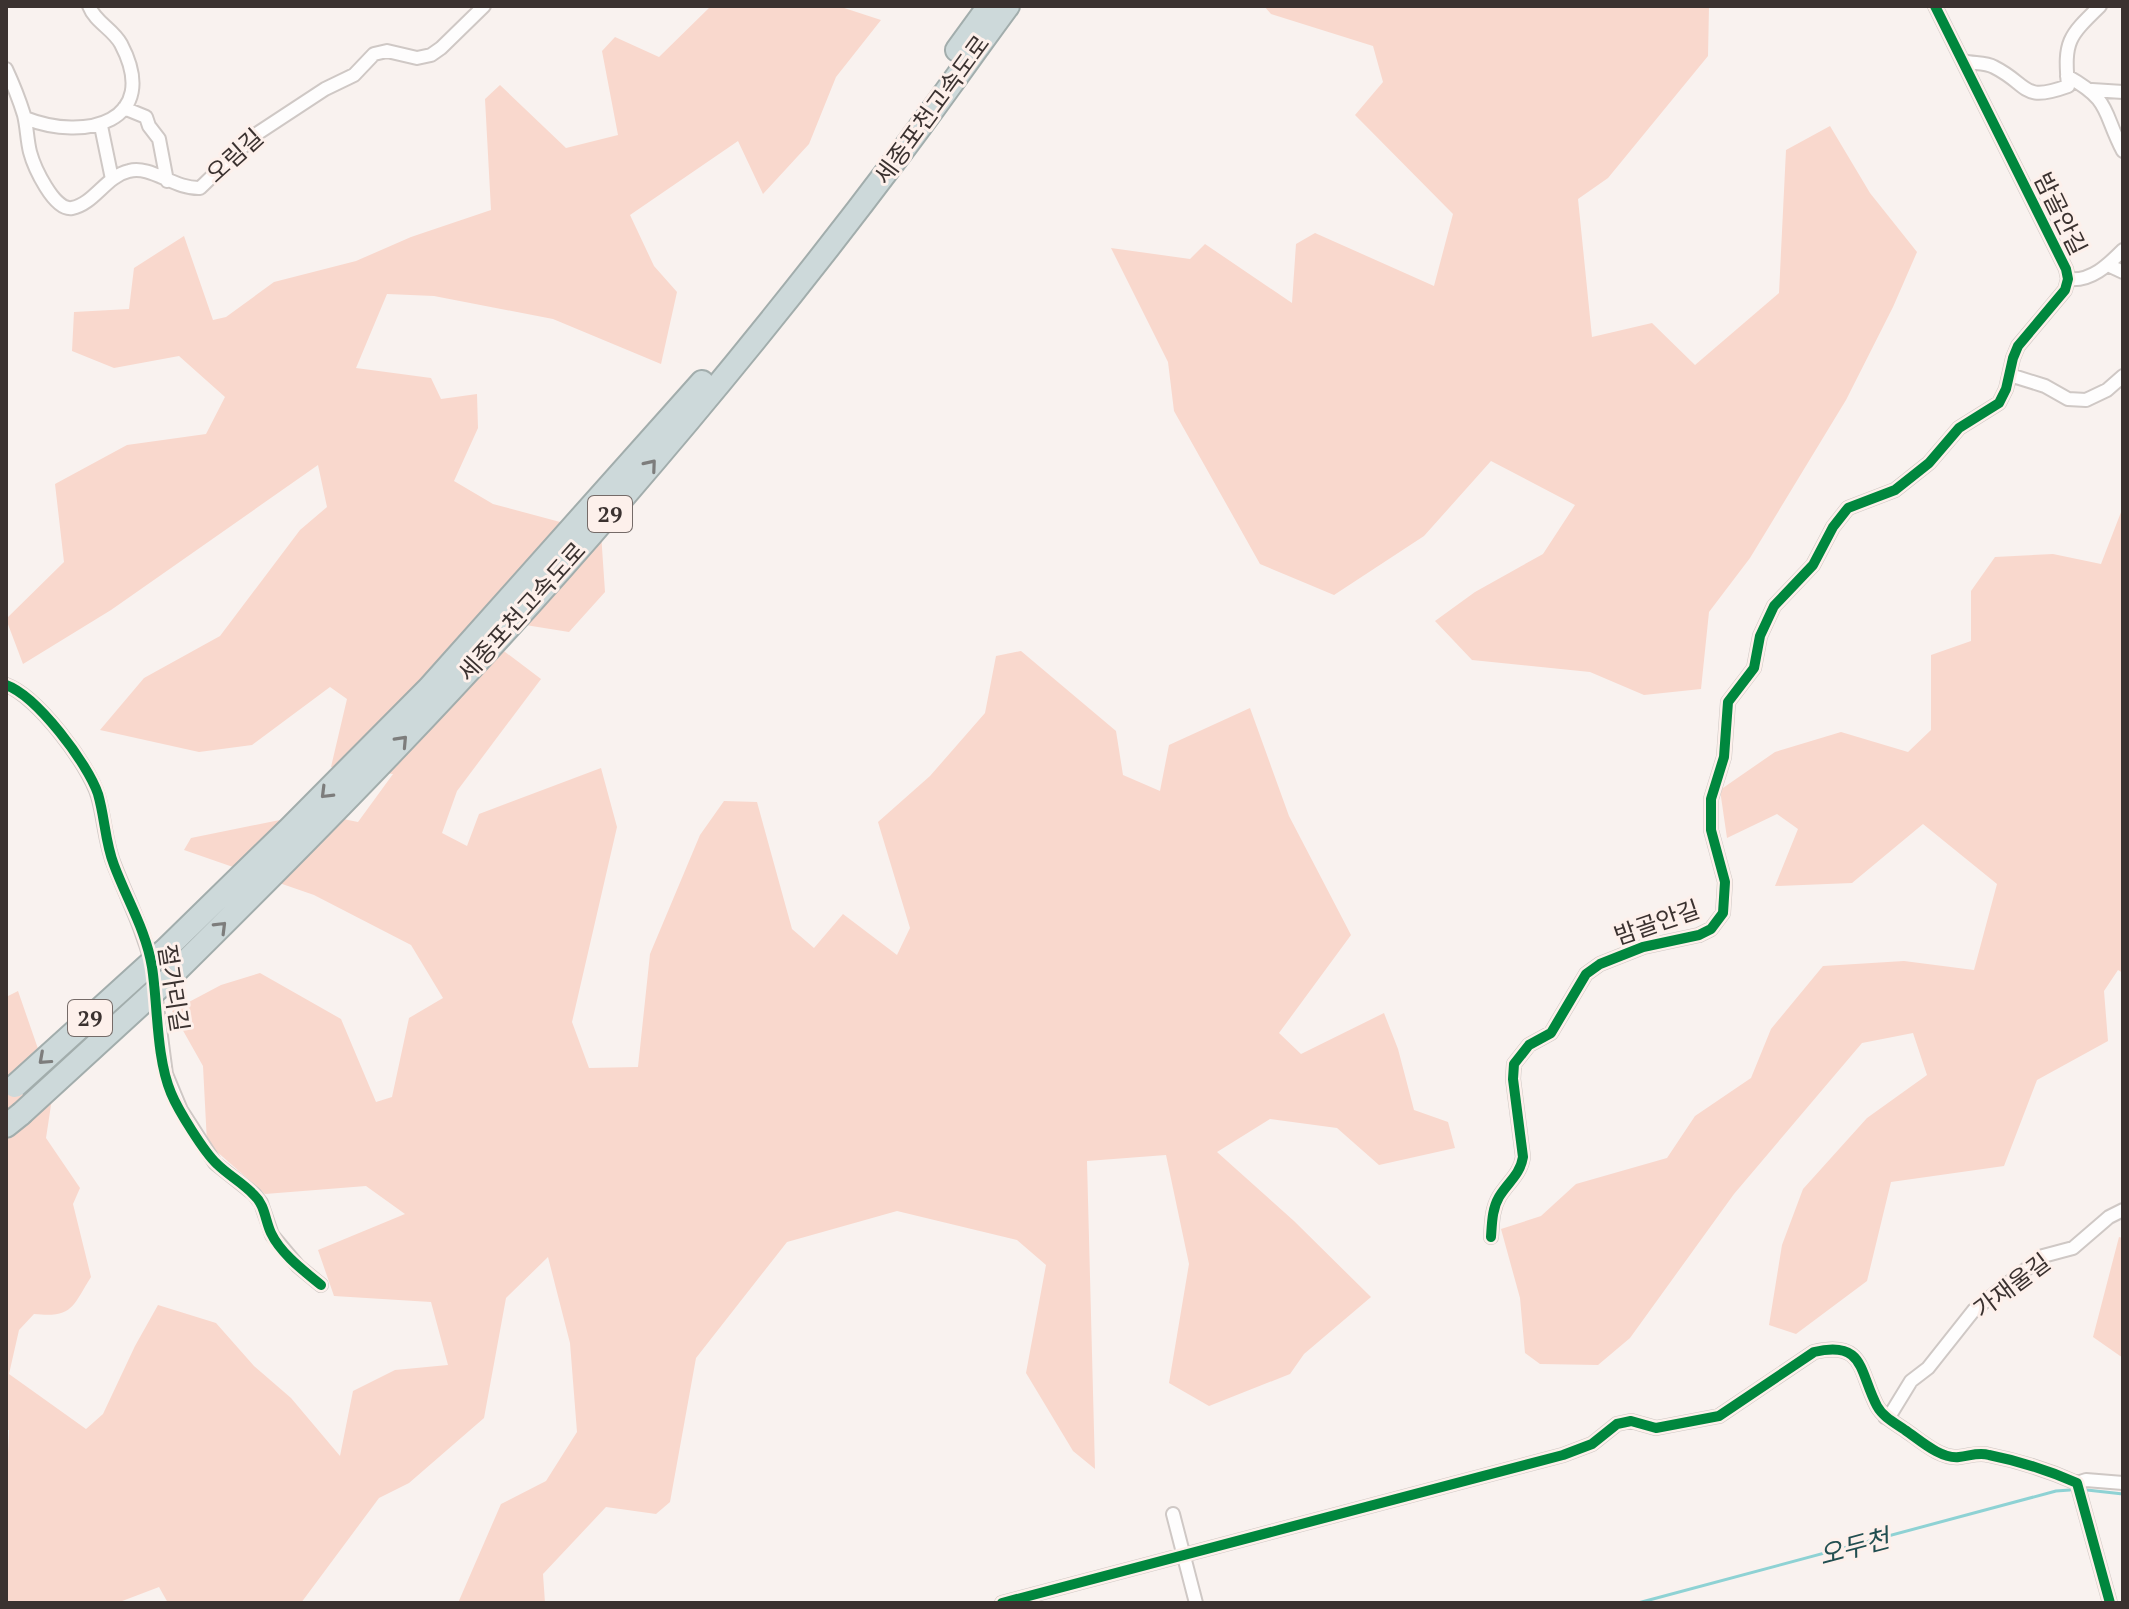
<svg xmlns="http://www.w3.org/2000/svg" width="2129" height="1609" font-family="'PT Serif','Noto Sans KR',serif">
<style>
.green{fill:#f9d8cd}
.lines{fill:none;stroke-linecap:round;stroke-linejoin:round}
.stream{stroke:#8ed2d4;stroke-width:3}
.street-casing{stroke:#cfc8c5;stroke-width:16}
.highway-casing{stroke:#a2adac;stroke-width:26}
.street{stroke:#fefdfd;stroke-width:12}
.highway{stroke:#cdd9da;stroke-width:22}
.highway-bridge-casing{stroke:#a2adac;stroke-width:26;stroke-linecap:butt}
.highway-bridge{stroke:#cdd9da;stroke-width:22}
.cycleway-casing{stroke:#fdf0eb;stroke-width:15}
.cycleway{stroke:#00873e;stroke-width:10}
.oneway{stroke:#7d7d7c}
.labels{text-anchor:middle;stroke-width:6;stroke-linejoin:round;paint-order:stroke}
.shield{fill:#fdf0eb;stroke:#756b68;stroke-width:2}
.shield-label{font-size:22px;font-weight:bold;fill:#3b3230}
.street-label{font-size:24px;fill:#3b3230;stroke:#fdf0eb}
.water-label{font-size:26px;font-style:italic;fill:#214e50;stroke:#fdf0eb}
</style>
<rect width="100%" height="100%" fill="#f9f2ef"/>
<path class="green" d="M711,6h127l43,14 -45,57 -27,67 -46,50 -25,-53 -108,74 24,51 23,26 -16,72 -108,-45 -119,-23 -47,-2 -31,74 75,10 10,21 36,-5 1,34 -24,53 39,23 108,29 4,59 -36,40 -56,-9 -37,7 65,49 -84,112 -15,42 25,13 12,-32 122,-46 16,59 -45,195 17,46 49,-1 12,-113 50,-119 24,-34 33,1 35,127 22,19 29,-34 54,41 13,-27 -32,-106 52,-46 55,-63 11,-57 25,-5 95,80 7,44 37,16 9,-46 81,-37 39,108 62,119 -72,98 22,21 83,-41 14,36 16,61 34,12 7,26 -76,17 -42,-37 -67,-9 -53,33 77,69 77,76 -67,57 -14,20 -81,32 -40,-23 20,-119 -23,-109 -79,6 8,308 -22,-18 -47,-78 20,-108 -29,-25 -120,-29 -110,31 -91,116 -26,144 -14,12 -50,-7 -63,67 2,29h-87l43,-99 45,-23 31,-49 -7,-89 -22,-86 -42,41 -22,120 -75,65 -30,15 -78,105h-133l-9,-16 -42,16h-111v-148l2,-2 1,-23h-3v-433l12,-6 35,101 -7,46 34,50 -7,16 18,73c-19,30 -18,41 -57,37l-15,16 -10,44 77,55 17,-15 32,-68 23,-41 58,18 38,43 37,32 49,58 13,-65 42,-21 53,-5 -17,-63 -97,-6 -16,-46 87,-36 -39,-28 -101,8 -58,-51 -4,-77 -31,-55 49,-26 39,-12 81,46 35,83 16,-5 17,-79 34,-20 -32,-53 -97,-50 -130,-45 7,-12 123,-25 44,9 35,-48 -62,-7 16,-68 -17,-12 -78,58 -53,7 -99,-22 44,-52 76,-42 80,-106 27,-23 -9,-42 -207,145 -88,54 -17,-45 58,-57 -9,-78 72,-39 79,-11 19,-37 -46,-41 -65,12 -42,-17 2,-39 55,-3 5,-41 50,-32 29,84 13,-3 48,-35 82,-21 55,-24 80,-27 -6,-111 15,-14 66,63 52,-13 -16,-84 13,-14 44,20z
M1264,6h445l-1,50 -100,122 -30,21 14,138 60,-14 43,42 84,-72 7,-143 44,-24 40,67 47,59 -24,55 -47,93 -96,158 -41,54 -8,77 -57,6 -54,-23 -118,-12 -37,-39 40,-29 68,-38 32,-49 -84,-44 -67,75 -90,59 -74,-31 -86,-153 -6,-49 -57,-114 79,11 15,-15 87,59 4,-59 19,-11 119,53 19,-72 -98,-99 28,-33 -10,-36 -102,-32z
M2123,507v466l-5,-3 -14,21 4,50 -71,39 -33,86 -113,16 -24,99 -71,53 -27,-9 13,-80 21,-56 64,-71 60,-43 -14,-42 -51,10 -128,151 -104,144 -32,27 -58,-1 -15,-11 -5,-55 -19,-69 40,-13 35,-32 91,-26 28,-42 56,-38 20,-49 52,-63 81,-5 70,9 23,-86 -74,-60 -71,59 -77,3 23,-57 -21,-15 -50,24 -7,-48 55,-38 66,-20 67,20 23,-22v-75l40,-14v-50l24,-34 58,-3 48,10z
M2119,1237l4,1v120l-30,-21z"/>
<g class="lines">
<path class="stream" d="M2087,1490l36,4
M1638,1603l418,-112 14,-1"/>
<g class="street-casing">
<path id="street" d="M1963,61c10,3 22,1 31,6 36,18 27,36 74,19 -4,-45 0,-49 32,-80
M6,69c7,15 13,30 18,46 3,12 3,25 6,37 4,15 24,59 42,56 22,-4 34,-32 57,-37 22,-6 45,18 71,17l55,-53 70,-46 29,-14 20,-21 13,-3 30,7 14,-3 10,-7 43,-42
M2067,76c45,25 35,35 56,75
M2092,90l31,2
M124,108l22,9 3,9 10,13 8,42
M25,118c60,24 137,4 96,-74 -8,-15 -26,-22 -32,-38
M101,126l11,53
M2108,265l15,7
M2068,279c23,3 40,-14 55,-29
M2010,375l35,11 23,13 18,1 21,-10 16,-14
M6,685c31,11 83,80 92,111 7,24 7,48 17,71 14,35 27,60 37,98
M155,991l11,83 15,36 34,53 39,31 7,9 11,32 26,31 23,19
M1491,1237c1,-14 1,-28 8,-40 9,-15 21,-22 24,-40l-10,-78 1,-15 15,-19 22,-12 35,-59 14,-10 43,-17 56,-12 12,-6 12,-16 2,-31 -14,-52v-31l13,-42 4,-55 26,-34 6,-32 14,-30 39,-41 20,-38 15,-19 47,-18 34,-27 30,-35 40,-25 7,-14 7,-31 5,-12 47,-56 3,-11 -2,-10 -131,-263
M1885,1417l7,-5 19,-31 17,-13 46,-58 69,-54 30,-8 36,-31 14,-7
M2077,1483l9,-3 37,3
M1173,1514l23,89
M1002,1603l561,-148 29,-11 25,-20 14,-3 25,7 63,-12 95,-64c51,-12 45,20 63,54 6,11 18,17 28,24 15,10 35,29 54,27 11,-1 19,-5 30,-2 30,6 61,16 88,28l33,120"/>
</g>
<g class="highway-casing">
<path id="highway" d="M957,50l32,-44
M164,951l125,-122 140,-141 273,-306
M165,982c157,-155 312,-313 455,-481 96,-111 189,-226 277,-343 38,-50 74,-102 111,-152
M6,1126l15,-12"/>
</g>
<use href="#street" class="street"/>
<use href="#highway" class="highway"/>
<g class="highway-bridge-casing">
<path id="highway-bridge" d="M15,1086l149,-135
M21,1114l144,-132"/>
</g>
<use href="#highway-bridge" class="highway-bridge"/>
<g class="cycleway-casing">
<path id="cycleway" d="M6,685c31,11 82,79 92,109 7,24 7,48 16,71 13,35 32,65 38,102 6,39 4,90 19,126 7,17 33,59 46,71 11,11 26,19 37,31 11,10 11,25 17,38 10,21 33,38 50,52
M1491,1237c1,-14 1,-28 8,-40 9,-15 21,-22 24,-40l-10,-78 1,-15 15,-19 22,-12 35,-59 14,-10 43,-17 56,-12 12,-6 12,-16 2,-31 -14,-52v-31l13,-42 4,-55 26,-34 6,-32 14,-30 39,-41 20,-38 15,-19 47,-18 34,-27 30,-35 40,-25 7,-14 7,-31 5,-12 47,-56 3,-11 -2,-10 -131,-263
M1002,1603l561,-148 29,-11 25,-20 14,-3 25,7 63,-12 95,-64c51,-12 45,20 63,54 6,11 18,17 28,24 15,10 35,29 54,27 11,-1 19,-5 30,-2 30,6 61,16 88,28l33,120"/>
</g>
<use href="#cycleway" class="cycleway"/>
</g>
<defs><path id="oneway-chevron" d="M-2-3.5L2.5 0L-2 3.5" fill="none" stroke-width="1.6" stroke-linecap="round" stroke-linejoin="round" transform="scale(2)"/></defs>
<g class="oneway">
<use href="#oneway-chevron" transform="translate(651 465) rotate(-50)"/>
<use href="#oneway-chevron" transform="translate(402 741) rotate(-47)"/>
<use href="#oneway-chevron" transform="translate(326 793) rotate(135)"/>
<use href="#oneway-chevron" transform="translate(221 927) rotate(-45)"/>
<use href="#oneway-chevron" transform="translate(44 1059) rotate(138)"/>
</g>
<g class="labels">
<g class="shield">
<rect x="588" y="496" width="44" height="36" rx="6"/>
<rect x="68" y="1000" width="44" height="36" rx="6"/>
</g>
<g class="shield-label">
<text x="610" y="522">29</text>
<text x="90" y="1026">29</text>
</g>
<g class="street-label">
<text transform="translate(932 110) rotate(-54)" y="8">세종포천고속도로</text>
<text transform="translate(235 156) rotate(-42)" y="8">오림길</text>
<text transform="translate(2060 214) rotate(64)" y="8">밤골안길</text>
<text transform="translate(522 612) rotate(-48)" y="8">세종포천고속도로</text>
<text transform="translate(1657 923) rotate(-19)" y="8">밤골안길</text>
<text transform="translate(173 988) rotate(81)" y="8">절가리길</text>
<text transform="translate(2012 1286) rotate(-37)" y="8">가재울길</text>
</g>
<g class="water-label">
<text transform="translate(1854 1547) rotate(-15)" y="9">오두천</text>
</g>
</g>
<rect width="2129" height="1609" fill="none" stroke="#3b3230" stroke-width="16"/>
</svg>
